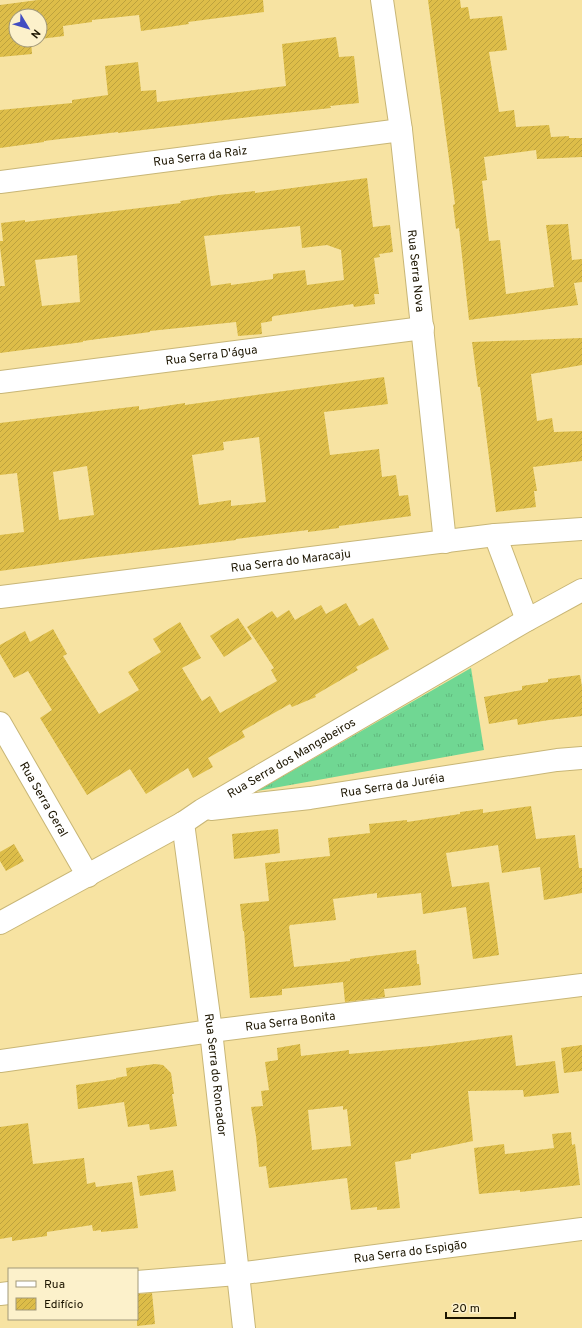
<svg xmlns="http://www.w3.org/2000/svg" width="582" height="1328" font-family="Overpass,sans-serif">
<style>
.grass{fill:url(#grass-tufts)}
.building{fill:url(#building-hatch);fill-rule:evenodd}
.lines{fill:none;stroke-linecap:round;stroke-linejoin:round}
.minor-casing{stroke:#c8b676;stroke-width:24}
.minor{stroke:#fff;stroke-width:22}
.labels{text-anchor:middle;stroke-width:3;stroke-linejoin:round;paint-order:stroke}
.street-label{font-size:12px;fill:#1c1500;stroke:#fcf1cb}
</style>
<defs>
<pattern id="grass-tufts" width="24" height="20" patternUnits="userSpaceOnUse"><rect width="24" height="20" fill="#70d793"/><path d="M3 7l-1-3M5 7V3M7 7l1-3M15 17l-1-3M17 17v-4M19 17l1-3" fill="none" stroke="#60b87d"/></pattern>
<pattern id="building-hatch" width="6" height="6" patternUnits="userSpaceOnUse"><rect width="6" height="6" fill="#ddbd49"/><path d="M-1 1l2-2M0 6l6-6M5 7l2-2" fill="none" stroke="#bda23e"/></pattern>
</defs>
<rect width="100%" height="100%" fill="#f7e3a2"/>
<path class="grass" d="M471,668l13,82 -227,41z"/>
<path class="building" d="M38,0h225l1,12 -76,10 1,2 -48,7 -2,-16 -47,5v2l-29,4 1,10 -24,3v-23h-24v24h15l1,14 -32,3v-52z
M428,0h32l1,8 7,-1 2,12 32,-3 5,34 -18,2 10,60 15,-2 2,17 33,-2 2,12 18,-1v2h13v19l-45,2 -1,-9 -52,7 3,23 -5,1 7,60 11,-1 6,54 48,-7 -8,-62 22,-1 4,36 10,-1v23l-8,1 4,22 -109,15 -10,-92 -3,1 -3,-24 2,-1z
M336,37l3,20 15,-1 5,47 -29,3 1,2 -81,9 -132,16v-1l-74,9v1l-44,6v-38l72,-7v-3l36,-5 -3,-29 33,-4 3,29 15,-1 1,12 90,-11 39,-5 -4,-42z
M367,178l6,49 17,-2 3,27 -14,2 1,3 -6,1 5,36h-5l1,10 -21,3 -1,-3 -79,12 -2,1v4l-11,2 1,11 -24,2 -2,-14 -86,9v1l-67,9v1l-83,11v-67h5l-5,-39v-6h3l-2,-18 24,-3v2l156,-19 -1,-2 39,-6 36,-4v2zM300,226l2,22 25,-3 14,5 3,30 -37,5 -2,-15 -32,4v5l-42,6v-2l-20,3 -7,-50zM77,255l3,47 -38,4 -7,-46z
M582,338v27l-51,9 6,47 15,-3 2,14 28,-1v30l-49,6 4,24h-3l2,16 -40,5 -16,-125h-2l-6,-45z
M384,377l4,27 -64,8 6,43 49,-6 3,28 14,-2 3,21 9,-1 3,21 -43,6 -29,4v2l-31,4v-2l-72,9v1l-138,17 -98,14v-36l24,-3 -7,-59 -17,2v-52l139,-17v4l46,-7v2zM259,437l7,65 -35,4v-6l-32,5 -7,-50 32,-5 -1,-8zM87,466l7,49 -35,5 -6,-48z
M346,603l13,23 14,-8 16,31 -33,18 2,3 -43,25 1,2 -24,10 -2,-3 -48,27 3,6 -37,21 5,9 -20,11 -5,-10 -42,26 -16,-25 -43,26 -47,-77 12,-8 -24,-39 -14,7 -14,-24v-9l25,-14 5,11 23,-13 14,25 -4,2 36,58 40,-24 -11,-18 33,-20 -8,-13 27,-17 21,36 -19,10 20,33 8,-5 10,17 57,-32 -6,-11 3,-2 -27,-41 25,-16 5,7 12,-8 6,10 26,-15 5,9z
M238,618l14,21 -28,18 -14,-21z
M580,675l2,12v29l-33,4 -31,5 -1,-6 -28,5 -5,-27 38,-7v-4l26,-4v-3z
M531,806l5,33 39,-4 4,33h3v25l-38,7 -4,-33 -38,6 -4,-28 -52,8 6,34 37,-5 10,73 -26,4 -7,-52 -43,7 -2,-21 -44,5v-5l-44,6 3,21 -46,5 -1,2 5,40 56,-6v-2l66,-9 1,14h2l2,21 -37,4 1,8 -40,5 -2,-20 -61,7v6l-32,3 -6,-67h-1l-3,-27 29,-3 -4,-38 65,-7 -2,-18 42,-5 -1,-9 38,-4v2l53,-8v-2l23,-3v4z
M278,829l2,24 -46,6 -2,-25z
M14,844l10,17 -18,10 -6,-10v-9z
M512,1035l4,31 39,-5 4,32 -35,4 -1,-7 -55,1 5,50 -62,13v5l-16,3 5,46 -23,2v-3l-26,3 -4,-32 -78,10 -3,-22 -7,1 -3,-31 -5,-29 12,-1 -2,-15 8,-1 -4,-28 13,-2 -1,-12 23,-4 1,12 48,-6v4l82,-8zM343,1106v4l4,-1 4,37 -39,4 -4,-40z
M582,1045v26l-18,2 -3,-25z
M155,1064l8,1 8,8 3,21h-2l5,32 -27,4 -1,-6 -21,3 -4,-25 -46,7 -2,-24 40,-6v-1l11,-2 -1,-8z
M28,1123l5,41 51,-6 3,26 8,-2 1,5 36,-5 6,46 -37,4v-2l-8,1 -1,-6 -45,7v4l-35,5v-4l-12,2v-112z
M571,1132l1,13 3,-1 5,41 -60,7v-2l-41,4 -5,-46 30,-4 1,10 49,-6 -2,-14z
M173,1170l3,21 -36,5 -3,-20z
M152,1293l3,31 -18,2v-32z"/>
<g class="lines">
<g class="minor-casing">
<g id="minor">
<path id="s1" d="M382,0l19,130 44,412"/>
<path id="s2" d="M0,182l401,-52"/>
<path id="s3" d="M0,382l423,-54"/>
<path d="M495,535l32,85"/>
<path id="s4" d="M0,597l495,-62 87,-6"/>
<path id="s5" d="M0,723l88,153"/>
<path id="s6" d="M211,809l99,-11 247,-38 25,-2"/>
<path id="s7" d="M183,823l28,208 33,297"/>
<path id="s8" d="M0,923l183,-100 19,-13 325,-190 55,-30"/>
<path id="s9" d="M0,1061l211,-30 371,-46"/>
<path id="s10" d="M137,1282l100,-8 345,-45"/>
<path d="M0,1294l9,-1"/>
</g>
</g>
<use href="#minor" class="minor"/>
</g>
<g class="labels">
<g class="street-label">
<text dy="4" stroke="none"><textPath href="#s2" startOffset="202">Rua Serra da Raiz</textPath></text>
<text dy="4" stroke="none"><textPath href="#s1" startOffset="273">Rua Serra Nova</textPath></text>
<text dy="4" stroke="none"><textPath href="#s3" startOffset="213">Rua Serra D'água</textPath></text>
<text dy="4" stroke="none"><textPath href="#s4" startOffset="293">Rua Serra do Maracaju</textPath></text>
<text dy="4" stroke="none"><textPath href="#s8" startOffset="335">Rua Serra dos Mangabeiros</textPath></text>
<text dy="4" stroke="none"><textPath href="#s6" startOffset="183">Rua Serra da Juréia</textPath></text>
<text dy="4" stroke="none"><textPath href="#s5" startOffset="88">Rua Serra Geral</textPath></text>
<text dy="4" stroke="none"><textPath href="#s9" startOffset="293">Rua Serra Bonita</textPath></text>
<text dy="4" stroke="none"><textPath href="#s7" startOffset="254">Rua Serra do Roncador</textPath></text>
<text dy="4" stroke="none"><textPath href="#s10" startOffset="275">Rua Serra do Espigão</textPath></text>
</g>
</g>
<rect x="8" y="1268" width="130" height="52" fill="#fcf1cb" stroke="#a2997a"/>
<rect x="16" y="1281" width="20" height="6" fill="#ffffff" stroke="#a2997a"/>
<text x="44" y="1288" font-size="12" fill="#1c1500">Rua</text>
<rect x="16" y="1298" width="20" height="12" fill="url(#building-hatch)" stroke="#a2997a"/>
<text x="44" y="1308" font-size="12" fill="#1c1500">Edifício</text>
<g transform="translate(28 28) rotate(128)"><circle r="19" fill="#fcf1cb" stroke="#a2997a"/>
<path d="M0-3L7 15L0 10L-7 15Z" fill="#424dc1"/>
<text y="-6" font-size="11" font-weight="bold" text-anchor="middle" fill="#1c1500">N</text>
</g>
<path d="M446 1312v6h69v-6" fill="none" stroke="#1c1500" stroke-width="2"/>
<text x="452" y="1312" font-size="12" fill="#1c1500" stroke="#fcf1cb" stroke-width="3" paint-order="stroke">20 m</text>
</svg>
